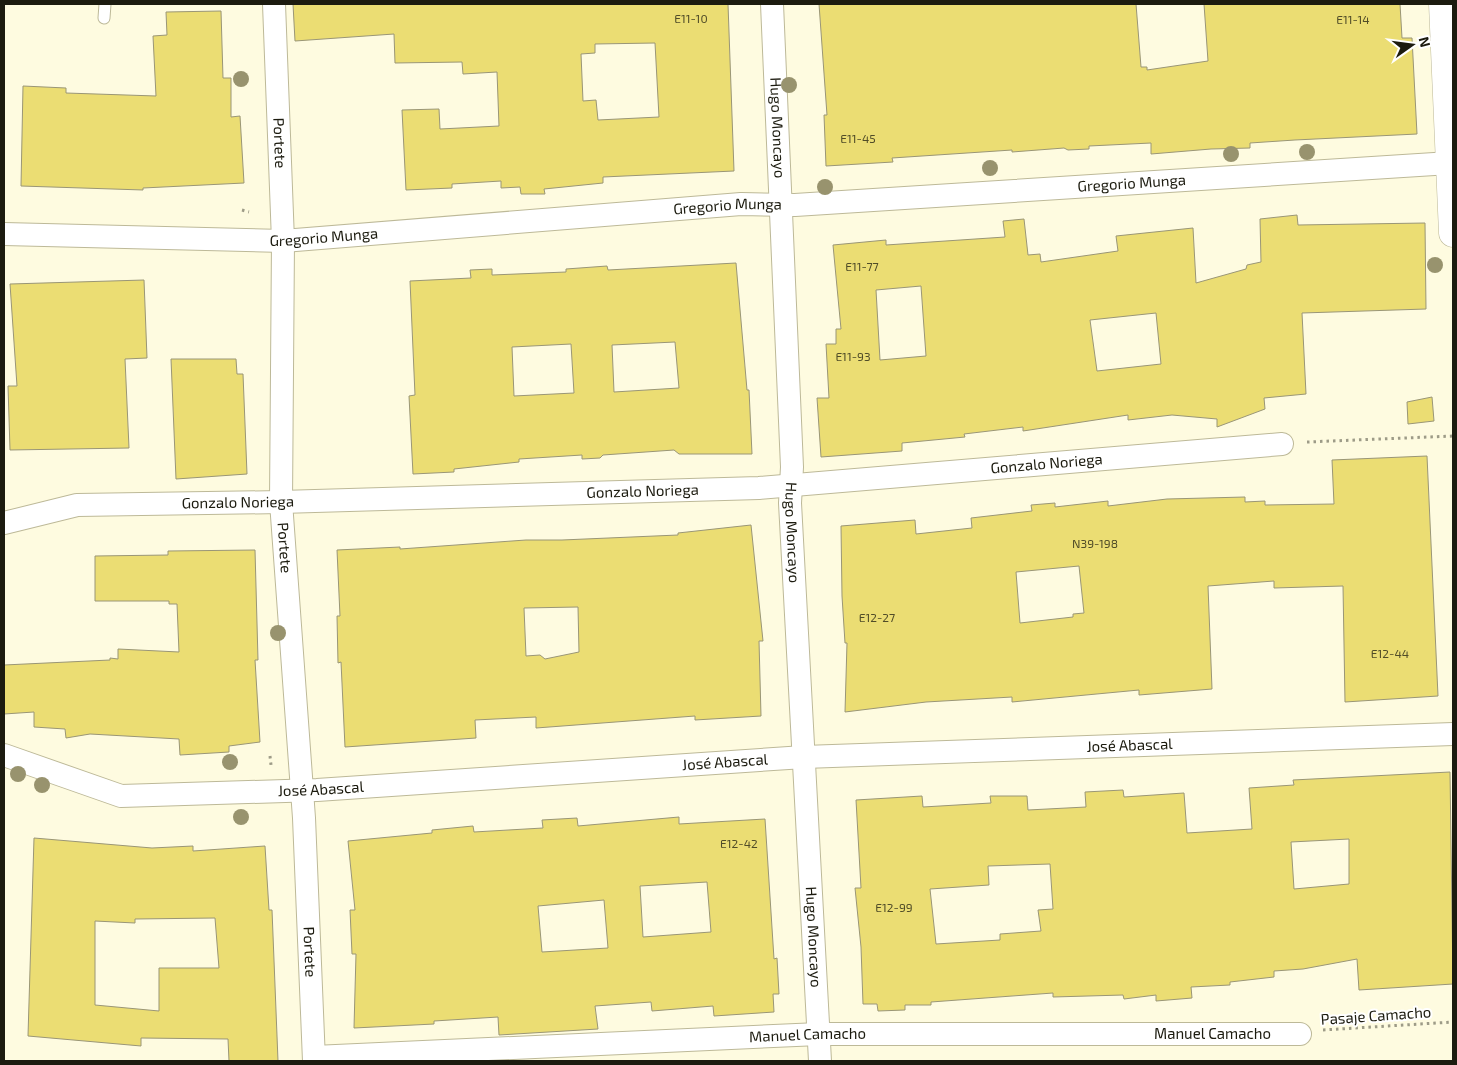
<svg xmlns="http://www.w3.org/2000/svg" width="1457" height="1065" font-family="'Exo 2',sans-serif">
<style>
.building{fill:#ebdd73;stroke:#9a9676;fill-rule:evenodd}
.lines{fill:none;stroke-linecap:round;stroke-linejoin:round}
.service-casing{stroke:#bdb998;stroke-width:13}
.minor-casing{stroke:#bdb998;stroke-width:24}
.secondary-casing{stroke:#bdb998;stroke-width:29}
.path{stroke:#9d9b87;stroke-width:3;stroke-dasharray:2.5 4;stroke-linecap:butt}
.service{stroke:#fff;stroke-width:11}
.minor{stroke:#fff;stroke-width:22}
.secondary{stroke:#fff;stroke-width:28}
.tree{fill:#98936e}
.labels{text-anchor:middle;stroke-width:4;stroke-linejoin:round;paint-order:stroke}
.number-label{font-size:12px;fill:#504c28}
.street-label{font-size:15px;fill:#1c1b0f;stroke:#fff}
</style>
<rect width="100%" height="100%" fill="#fefbe0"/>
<path class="building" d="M293,4h435l6,167 -131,6v6l-59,6 1,5h-24l-1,-7 -19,1v-7l-49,3v4l-46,2 -4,-80 37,-1 1,20 59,-3 -2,-54 -34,2 -1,-12 -67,1 -1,-29 -99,7zM655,43l4,74 -61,3 -2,-20 -13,1 -2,-47 14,-1v-9z
M819,4h317l5,63h6v3l61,-9 -4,-57h196l2,34h10l5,96 -122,6 -45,3v5l-39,1 -60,5v-11l-62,3v3l-21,1 -4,-2 -52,4v-2l-120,8 1,4 -67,4 -2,-51h3z
M221,11l2,67h8v39l9,-1 4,67 -101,5v2l-122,-4 2,-100 43,2v5l90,3 -3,-60 14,-1 -1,-23z
M1297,215l1,10 127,-2 1,86 -124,4 4,81 -42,4 1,11 -48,18v-8l-45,-4 -44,5v-5l-105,16v-4l-59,7 1,3 -63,6v8l-81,6 -4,-59h12l-3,-54h10v-15h5l-8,-84 53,-5v5l119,-8 -2,-16 21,-2 4,36 12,-1 1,8 77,-11 -2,-15 77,-8 3,55 50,-14 1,-4 14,-3 -1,-43zM921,286l5,70 -46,4 -4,-70zM1156,313l5,51 -64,7 -7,-51z
M736,263l11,127h2l3,64h-73l-5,-4 -71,5 -3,3 -18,1v-4l-63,4v3l-65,7v3l-41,2 -4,-78 6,-1 -5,-114 61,-3 -1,-8 22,-1v6l74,-3v-3l41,-3 1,4zM675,342l4,46 -65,4 -2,-47zM571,344l3,49 -60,3 -2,-49z
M144,280l3,78 -22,1 4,89 -119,2 -2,-64h9l-7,-102z
M171,359h65l1,15h6l4,100 -71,5z
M1432,397l2,24 -26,3 -1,-22z
M1427,456l11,240 -93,6 -2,-116 -69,2v-7l-66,5 4,103 -73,6v-5l-127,12v-5l-86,5 -81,10 2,-69h-2l-3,-47 -1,-70 74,-6 1,14 56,-6 -1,-10 61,-7 -1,-6 24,-2v4l53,-6v5l59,-7 78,-2v5l20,-1v4l69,-1 -2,-44zM1079,566l5,47 -11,1v3l-53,6 -4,-51z
M751,525l12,116h-4l2,75 -66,4v-4l-159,12v-11l-61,3 1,18 -131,9 -4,-85 -3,1 -1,-47h3l-3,-66 63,-3v2l126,-9h36l116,-5v-2zM578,607l1,45 -34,7 -5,-4 -14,1 -2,-48z
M255,550l3,110h-3l5,82 -31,4v6l-49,3 -1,-16 -89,-5 -24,4 -1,-9 -31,-2v-15l-30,2v-49l106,-5v-2l8,1v-10l61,3 -2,-48h-8v-3h-74v-45l73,-1v-4z
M1450,772l3,212 -94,6 -2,-31 -54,10 -29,2v6l-44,5v3l-39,2 1,11 -36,3v-6l-32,4 -1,-4 -70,2v-4l-122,9v3h-26v5l-27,1 -1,-7h-14l-2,-57 -6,-59h6l-5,-88 66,-4 1,11 68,-4 -1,-7h37l1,14 58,-3 -1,-15 38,-2 1,7 60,-4 3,40 65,-4 -3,-41 45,-3 -1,-5zM1349,839v45l-55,5 -3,-47zM1050,864l3,45 -15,1 3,21 -41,3v6l-64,4 -6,-55 59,-4 -1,-19z
M679,817v7l86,-5 9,140 3,-1 2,36h-6l1,18 -60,4 -1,-10 -61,5 -1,-9 -56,4 3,23 -99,6 -1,-18 -64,4v3l-80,4 2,-74h-4l-2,-44h5l-7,-69 84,-8v-3l41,-4 1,6 69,-4 -1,-8 35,-2 1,8zM707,882l4,50 -68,5 -3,-51zM604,900l4,48 -66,4 -4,-46z
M34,838l118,10 41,-2v5l72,-5 4,64h3l6,151h-49l-1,-22 -87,-1v8l-113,-10zM215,918l4,50h-60v43l-64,-6v-84l40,2v-4z"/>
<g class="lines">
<g class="service-casing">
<path id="service" d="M104,18l1,-14"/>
</g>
<g class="minor-casing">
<g id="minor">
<path id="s1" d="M274,4l9,237 -2,261 23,316 10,243"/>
<path id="s2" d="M772,4l20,463 -2,36 30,558"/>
<path id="s3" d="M4,234l279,7 458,-37 54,1 655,-42"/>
<path id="s4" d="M4,523l73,-18 204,-3 478,-14 523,-44"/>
<path id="s5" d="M4,755l117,41 196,-6 487,-33 649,-23"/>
<path id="s6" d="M314,1057l505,-23h481"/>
</g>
</g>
<g class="secondary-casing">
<path id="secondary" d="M1443,4l10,229"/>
</g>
<path class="path" d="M242,210l7,2
M1307,442l146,-6
M270,756l1,9
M1323,1030l130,-8"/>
<use href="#service" class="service"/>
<use href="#minor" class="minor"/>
<use href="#secondary" class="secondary"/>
</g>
<g class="tree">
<circle cx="241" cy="79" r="8"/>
<circle cx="789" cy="85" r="8"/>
<circle cx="1307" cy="152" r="8"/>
<circle cx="1231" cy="154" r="8"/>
<circle cx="990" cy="168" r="8"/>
<circle cx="825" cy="187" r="8"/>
<circle cx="1435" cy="265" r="8"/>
<circle cx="278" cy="633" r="8"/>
<circle cx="230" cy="762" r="8"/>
<circle cx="18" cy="774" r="8"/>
<circle cx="42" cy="785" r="8"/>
<circle cx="241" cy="817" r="8"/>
</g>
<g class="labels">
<g class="number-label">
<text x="691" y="23">E11-10</text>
<text x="1353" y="24">E11-14</text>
<text x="858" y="143">E11-45</text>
<text x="862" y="271">E11-77</text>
<text x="853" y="361">E11-93</text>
<text x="1095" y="548">N39-198</text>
<text x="877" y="622">E12-27</text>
<text x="1390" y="658">E12-44</text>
<text x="739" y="848">E12-42</text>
<text x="894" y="912">E12-99</text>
</g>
<g class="street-label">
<text dy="5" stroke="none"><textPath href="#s2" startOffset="124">Hugo Moncayo</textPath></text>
<text dy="5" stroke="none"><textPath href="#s1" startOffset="139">Portete</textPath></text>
<text dy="5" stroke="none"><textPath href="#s3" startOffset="1130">Gregorio Munga</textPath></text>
<text dy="5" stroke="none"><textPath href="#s3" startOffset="725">Gregorio Munga</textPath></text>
<text dy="5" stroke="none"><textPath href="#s3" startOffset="320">Gregorio Munga</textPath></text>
<text dy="5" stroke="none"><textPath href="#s4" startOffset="1046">Gonzalo Noriega</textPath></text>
<text dy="5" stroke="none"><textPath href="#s4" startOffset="641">Gonzalo Noriega</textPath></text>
<text dy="5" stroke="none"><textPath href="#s4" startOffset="236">Gonzalo Noriega</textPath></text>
<text dy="5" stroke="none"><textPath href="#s2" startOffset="529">Hugo Moncayo</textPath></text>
<text dy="5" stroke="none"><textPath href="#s1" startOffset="544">Portete</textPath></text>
<text dy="5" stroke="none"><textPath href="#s5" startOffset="1134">José Abascal</textPath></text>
<text dy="5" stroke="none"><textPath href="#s5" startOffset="729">José Abascal</textPath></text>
<text dy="5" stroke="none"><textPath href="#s5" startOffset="324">José Abascal</textPath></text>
<text dy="5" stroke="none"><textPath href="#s2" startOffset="934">Hugo Moncayo</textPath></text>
<text dy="5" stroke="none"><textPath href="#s1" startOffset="949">Portete</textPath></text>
<text transform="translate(1376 1016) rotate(-4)" y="5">Pasaje Camacho</text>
<text dy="5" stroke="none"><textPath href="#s6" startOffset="899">Manuel Camacho</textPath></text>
<text dy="5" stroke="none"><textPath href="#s6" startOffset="494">Manuel Camacho</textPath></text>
</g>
</g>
<rect width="1457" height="1065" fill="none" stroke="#1c1b0f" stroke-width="10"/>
<g transform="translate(1412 45) rotate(76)" stroke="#ffffff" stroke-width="4" paint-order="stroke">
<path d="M0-4L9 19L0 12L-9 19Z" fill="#1c1b0f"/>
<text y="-8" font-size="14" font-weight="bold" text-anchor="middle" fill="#1c1b0f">N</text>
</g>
</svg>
